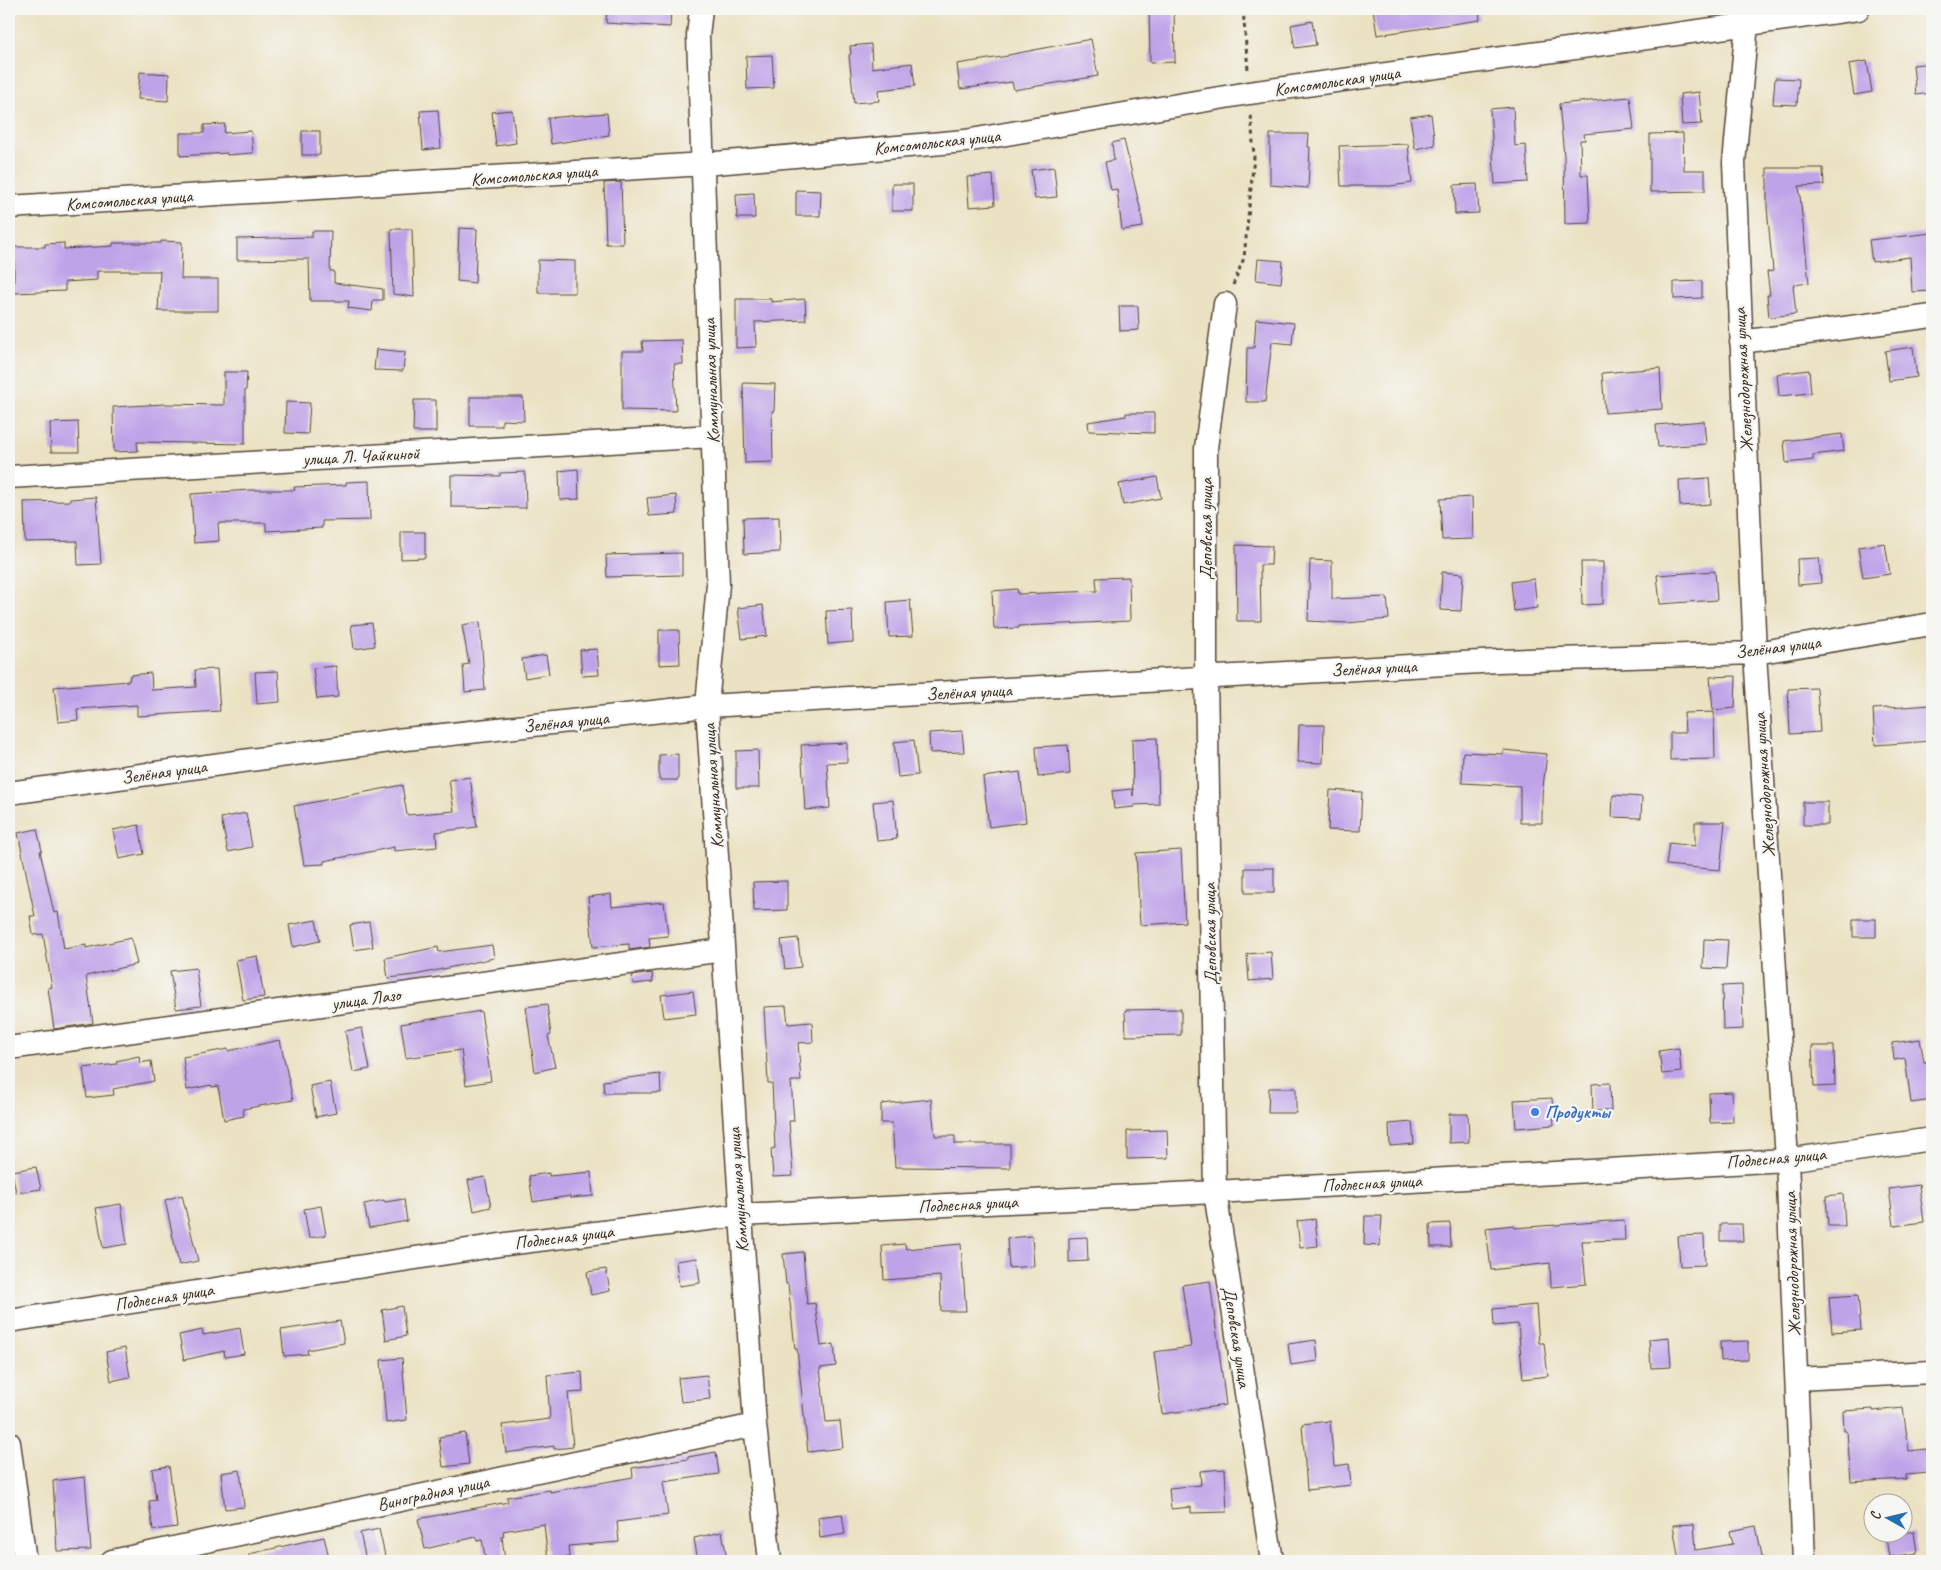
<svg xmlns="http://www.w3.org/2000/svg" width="1941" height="1570" font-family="Caveat,sans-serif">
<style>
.building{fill:#bfa3e8}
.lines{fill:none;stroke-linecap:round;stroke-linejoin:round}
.minor-casing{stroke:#554637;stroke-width:25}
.path{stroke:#554637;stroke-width:3;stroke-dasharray:4 4;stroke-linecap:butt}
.minor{stroke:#fff;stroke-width:22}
.shop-dot{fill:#3f7fe0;stroke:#f6f6f2;stroke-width:2}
.labels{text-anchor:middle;stroke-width:4.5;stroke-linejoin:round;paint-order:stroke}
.street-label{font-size:18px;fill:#3b2a1e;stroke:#f6f6f2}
.shop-label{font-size:18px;font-weight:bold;fill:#366cbe;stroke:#f6f6f2;text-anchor:start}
</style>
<rect width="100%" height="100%" fill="#f6f6f2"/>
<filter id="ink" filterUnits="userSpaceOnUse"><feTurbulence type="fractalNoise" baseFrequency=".02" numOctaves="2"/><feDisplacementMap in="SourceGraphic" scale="10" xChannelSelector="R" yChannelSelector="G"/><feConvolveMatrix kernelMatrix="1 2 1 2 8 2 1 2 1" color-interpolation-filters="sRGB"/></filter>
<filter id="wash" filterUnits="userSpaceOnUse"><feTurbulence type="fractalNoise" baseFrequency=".0096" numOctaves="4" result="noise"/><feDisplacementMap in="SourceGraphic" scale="20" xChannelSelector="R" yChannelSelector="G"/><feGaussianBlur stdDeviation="1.12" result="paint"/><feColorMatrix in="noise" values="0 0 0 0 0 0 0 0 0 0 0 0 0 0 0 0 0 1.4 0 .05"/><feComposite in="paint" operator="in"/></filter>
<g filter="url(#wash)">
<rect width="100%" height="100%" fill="#ebe2c3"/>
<g id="blocks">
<path class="building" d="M607,9h64l-1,18 -64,-4z
M1149,9h25l1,53 -25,1z
M1373,9h106l1,11 -103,15z
M1312,21l4,24 -21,3 -4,-23z
M1091,39l7,37 -84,14 -2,-8 -52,7 -3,-25 51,-8v-1z
M871,44l1,24 40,-5 3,23 -37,4 1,11 -25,2 -5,-48 2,-1 -1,-8z
M772,55l2,33 -27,1 -1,-33z
M1867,61l5,31 -18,3 -5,-31z
M1932,63v30l-16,2 -3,-30z
M140,72l29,2 -1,27 -30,-2z
M1775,78l24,1 -2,26 -24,-1z
M1699,92l3,32 -20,1 -2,-31z
M1630,97l4,32 -50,5 1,6h-5l1,35h7l2,48 -25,1 -1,-68 -5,-52z
M1513,107l2,39 11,-1 2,37 -33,2 -5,-75z
M438,110l3,38 -18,2 -3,-39z
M512,110l4,33 -20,3 -4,-34z
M607,113l2,22 -58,9 -3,-26z
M1431,114l4,31 -20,4 -5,-32z
M225,124l-1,9 27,-2 2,22 -26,2v-2l-47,3v-23h24v-8z
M302,131h18v24h-18z
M1683,133l1,37h21v21l-55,1v-58z
M1270,134h39l-1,13h2l-2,41 -38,-3z
M1124,140l17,72 2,15 -21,3 -5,-41 -6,1 -6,-28 9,-2 -2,-17z
M1408,144l4,39 -22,3h-49l-2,-40z
M1054,167l3,30 -22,2 -4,-29z
M1767,168h56l1,17 -25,1 10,97 -16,2 3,29 -27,3 -2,-22h3l-3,-23 6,-1 -6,-63z
M993,175l2,30 -26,2 -2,-30z
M621,182l2,62h-17l-2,-61z
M892,184h21v27h-21z
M1477,184l2,29 -24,1 -1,-29z
M796,190l25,1 -1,25h-24z
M754,193l1,25h-18l-1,-24z
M459,228l18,1 -2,54 -18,-2z
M391,229h21l2,68 -21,-3z
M312,231h19l-1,40h4v12l49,6v11h-10l-1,11 -24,-3 1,-7h-39l-1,-42 -72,1v-21l75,-2z
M1932,233v58l-20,1 -2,-35 -38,5 -3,-22z
M161,241l21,1 -1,37h37v32h-60l2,-40h-63v9l-32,2v9l-51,2v-46h31v-3l19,-1v6l49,-3v-3h48z
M1258,259l25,2 -2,22 -25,-3z
M538,260l37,1v32h-37z
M1702,281v17l-28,1v-17z
M736,299h35v3l34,-3 1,21 -51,2 1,25 -20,1z
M1119,306h19l1,24 -19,1z
M1256,319l38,4 -2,21 -20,-2 -7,60h-19l1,-54h7z
M682,340l1,24h-9l2,47 -54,-1v-59h21l-1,-10z
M1913,347l4,30 -28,4 -4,-30z
M376,349l29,3 -2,19 -29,-1z
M1660,368l2,41 -57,4 -3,-40z
M1809,370l2,23 -32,3 -2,-22z
M224,372h23l-1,18h-1v54l-108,-2 1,9 -24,1 -1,-45 52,-3 59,1z
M743,383l32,1 -1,27h-2l1,51 -28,1z
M470,397h53l1,24 -22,-1v6h-32z
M414,400h22v32h-23z
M286,402l24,1 -2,31 -23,-1z
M1126,413h28v20l-65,-2 -1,-9 38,-6z
M1704,421l2,23 -48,3 -2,-22z
M78,422l1,30h-28l-1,-29z
M1842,434l2,17 -31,4v5l-27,3 -2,-22z
M578,469l1,30 -19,1 -1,-29z
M525,472l1,36 -75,-1v-32l49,1v-3z
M1157,477l4,21 -38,7 -4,-21z
M1709,478l2,26 -31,2 -1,-26z
M369,481l1,39 -48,1v7l-56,3v-8h-48l1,18 -25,2 -3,-49 59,-4h45l-1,-3 52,-2v-3z
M676,495l1,19 -28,2 -2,-18z
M96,497l5,67 -23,1 -1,-24 -52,1 -1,-40 46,-1v-2z
M1472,497l1,42 -31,1 -2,-41z
M779,517l1,35 -36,2 -1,-36z
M401,532h24v26l-24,1z
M1885,543l5,31 -27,4 -5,-31z
M1236,545l36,1 -1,19h-11l1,56h-24z
M682,553v22l-75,2 -1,-22z
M1819,558l2,25 -23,2 -1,-26z
M1310,560l22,1v38l55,-2 2,22 -42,4 -39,-2z
M1581,562h22v42l-21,1z
M1715,571l2,29 -57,4 -3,-29z
M1442,572l21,2 -2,37 -21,-1z
M1129,577l1,44 -111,5v2l-25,1 -2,-38 25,-2 1,5 79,-3 -1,-13z
M1534,579l3,29 -23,3 -3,-29z
M910,600l3,36 -24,1 -2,-35z
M763,605l4,31 -25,3 -4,-31z
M852,610l1,32 -25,2 -2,-33z
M480,622l5,68 -20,2 -2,-27 6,-1 -7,-39z
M372,623l3,23 -21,3 -3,-24z
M659,630h20l1,34 -21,1z
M597,649l2,26 -17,1 -2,-26z
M546,655l3,19 -24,4 -3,-19z
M336,666l2,31 -21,2 -4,-31z
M217,669l3,42 -83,5v-11l-60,4 1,11 -20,2 -4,-35 75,-6 1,-6 21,-2 1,17 44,-3 -1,-17z
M278,671l2,31 -23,2 -2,-32z
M1736,676l-1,32 -22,2 -3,-33z
M1817,688l3,44 -30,2 -2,-45z
M1932,705v36l-57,4 -2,-36z
M1714,712l1,47 -45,1v-27h15l-1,-20z
M1299,725h25l-1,38 -25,-1z
M962,731l2,21 -34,1 -1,-20z
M1157,738l2,66 -25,1v2l-20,2 -2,-18 21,-2v7l-1,-57z
M914,740l4,35 -20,2 -4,-35z
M847,743v19l-20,1 3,45 -25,2 -4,-65z
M1068,745l2,29 -32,3 -2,-30z
M758,750l1,38h-23v-37z
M1503,750l44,4 -5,41v28h-22v-37l-58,-3 1,-31 40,2z
M678,754v26h-19v-25z
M1020,772l6,50 -37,5 -6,-50z
M470,777l7,50 -41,5 1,15 -43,4v-4l-70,14v3l-20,1 -10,-59 108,-21 5,30 47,-4 -5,-31z
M1330,790l32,2 -2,39 -32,-1z
M1613,795l29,2 -1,21 -29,-1z
M893,800l4,39 -20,2 -4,-39z
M1803,802h25v23h-25z
M246,813l6,34 -24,5 -7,-34z
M1695,822h30l-5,48 -54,-5 3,-22 26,3z
M139,825l5,29 -25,5 -6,-29z
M37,829l5,22h-2l14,62 4,-1 6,37 22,-4v3l45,-10 6,26 -51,12 7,47 -39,6 -6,-41 4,-1 -9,-53 -10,1 -3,-19h5l-17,-83z
M1181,850l4,72 -45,3 -4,-72z
M1245,868h29v25h-29z
M787,881v29l-33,1 -1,-29z
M611,894l1,13 52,-5 4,34 -19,2 1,9 -21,3v-6l-36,3 -5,-50z
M1853,919h23v18h-23z
M316,920l4,21 -27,6 -4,-22z
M369,922l4,25 -19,3 -4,-25z
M798,938l3,29 -16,2 -4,-29z
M1704,939l24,1 -2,29 -23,-1z
M492,945l2,13 -79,17 -27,3 -3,-20 53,-11 1,5z
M1271,952l2,27 -24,2 -2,-27z
M257,956l7,41 -21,3 -7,-40z
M196,968l5,38 -25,3 -6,-38z
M652,973l1,9 -20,2 -1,-8z
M1742,985l1,44 -20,1 -1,-44z
M693,991l3,23 -32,4 -3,-23z
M547,1004l4,31 -3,1 7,31 -20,5 -9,-65z
M786,1006l2,18 24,-2 1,20 -15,1 3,38h-10l3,40h-5l4,55 -20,1 -2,-28 4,-1 -3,-65h-4l-4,-76z
M1181,1009v26l-55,1 -1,-26z
M481,1011l10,70 -25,4 -5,-35 -55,8 -5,-34z
M362,1028l8,41 -17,3 -8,-41z
M1920,1039l4,23 8,-1v39l-21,3 -6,-45 -11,2 -2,-17z
M280,1040l13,60 -50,9 1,7 -20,4 -6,-34 -6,1 -1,-2 -24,5 -4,-33 45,-8v2z
M1812,1046h22l1,40 -21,1z
M1679,1048l2,24 -19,2 -3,-23z
M139,1056l1,7 11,-2 3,20 -41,8 1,6 -27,3 -4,-30 34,-4 -1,-3z
M660,1074l1,19h-57l-1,-12z
M330,1082l6,31 -20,4 -6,-31z
M1610,1083l1,28h-18l-1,-27z
M1269,1088h27v25h-28z
M1732,1092l1,30 -23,1 -1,-30z
M1552,1098l2,27 -38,3 -2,-28z
M931,1099l4,37h20v8h55v24l-115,-1 -3,-44h-11v-19z
M1449,1114h19l1,28 -20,1z
M1412,1122l2,22 -24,2 -1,-22z
M1167,1130l1,28 -41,1v-28z
M36,1167l5,22 -25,4 -4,-22z
M591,1172l2,24 -23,2v-2l-37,6 -4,-26 20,-3v3z
M485,1177l6,30 -17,4 -6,-31z
M1919,1185l5,37 -30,4 -5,-37z
M1843,1194l2,32h-17l-2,-30z
M182,1195l16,66 -19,4 -14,-65z
M404,1199l3,22 -38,7 -5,-24 20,-4 1,2z
M121,1204l6,40 -24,4 -7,-40z
M321,1206l5,29 -17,3 -5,-29z
M1365,1216h17l-2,30 -16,-1z
M1315,1219l3,27 -18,2 -3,-27z
M1624,1220l1,20 -43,1 4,43 -35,3 -1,-24 -59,7 -5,-42 28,-3v3z
M1450,1223l1,24h-20l-1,-23z
M1720,1224h22l1,17h-23z
M1704,1235l1,30 -25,1 -2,-30z
M1032,1236l2,30 -25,2 -2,-30z
M1087,1237l1,24 -19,1v-24z
M905,1244l1,5 55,-5 5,67h-25l-1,-35 -56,4 -2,-34z
M803,1252l4,52 8,-1 6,43 13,-2 2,22 -16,2 6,54 14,-1 3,27 -35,4 -11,-103h-2l-7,-65h-2l-3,-30z
M697,1258l3,25 -21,3 -3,-25z
M606,1269l4,22 -19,4 -4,-23z
M1210,1281l16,124 -64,9 -8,-62 37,-5 -9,-62z
M1858,1295l3,35 -29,2 -3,-35z
M1536,1305l3,38h5l4,33 -25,3 -5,-55 -24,2 -1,-17z
M402,1306l4,30 -20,4 -4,-30z
M340,1321l4,22 -37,7 1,4 -24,2 -3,-26z
M240,1328l4,26 -19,3 -1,-6 -40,9 -5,-25 23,-5 1,5z
M1669,1337l2,30 -20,1 -2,-29z
M1316,1340l2,21 -27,4 -3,-21z
M1748,1341v19l-27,1 -1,-19z
M125,1348l5,29 -19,4 -5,-29z
M402,1358l5,62 -21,3 -5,-63z
M582,1372l1,20 -15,1 5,54 -19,2v-3l-48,7 -4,-28 48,-6 -3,-44z
M707,1375l3,24 -29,3 -3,-24z
M1903,1408l6,43 18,-2 2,24 -23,2v4l-55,3 -4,-51h-3l-1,-20 30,-2v2z
M1330,1421l4,45 15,-2 2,21 -44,5 -5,-66z
M465,1433l4,31 -26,3 -4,-30z
M716,1452l3,22 -56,8 5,33 -51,7 2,20 -51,4 1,11 -21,3 -4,-36 -41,7 1,5 -2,1 3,24h-19l-4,-21 -5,1 -1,-4 -51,12 -7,-30 90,-17 -1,-5 43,-7v2l83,-15 -1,-9 56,-9v-2z
M169,1466l8,61 -24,3 -4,-29 7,-1 -4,-31z
M1225,1469l2,43 -36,1v-6l-20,2 -2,-21 32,-3 -1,-14z
M240,1470l4,37 -19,2 -4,-36z
M85,1477l6,73 -34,1 -4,-70z
M842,1514l3,20 -25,4 -2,-21z
M1694,1524l2,26 37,-6 -3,-13 26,-5 7,35h-84l-6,-36z
M379,1529l6,27 -19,4 -6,-27z
M722,1532l5,26 -18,3h-11l-4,-23z
M1885,1532h29l3,21 -28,4z
M324,1537l6,24h-80l-1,-7z"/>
</g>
</g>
<g filter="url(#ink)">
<use href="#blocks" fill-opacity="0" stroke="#554637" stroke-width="1"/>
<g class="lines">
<g class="minor-casing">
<path id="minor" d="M701,9l-3,27 20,548 -11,122 48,719 15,136
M1745,9l2,15 -13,139 21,490 32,507 17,401
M9,207l695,-43 261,-23 284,-48 609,-84
M1225,304l-19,144v230l9,514 57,369
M1741,342l191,-26
M9,477l704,-41
M9,793l388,-53 310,-34 791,-45 257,-8 177,-29
M9,1048l714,-98
M9,1321l497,-77 234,-29 475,-23 572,-32 145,-21
M1797,1379l135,-7
M9,1443l16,118
M112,1561l643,-136"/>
</g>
<path class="path" d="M1243,9l5,61
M1233,285l11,-27 10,-101 -3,-43"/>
<use href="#minor" class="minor"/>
</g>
</g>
<circle class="shop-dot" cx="1535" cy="1112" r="5"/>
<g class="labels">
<g class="street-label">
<text transform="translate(1337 81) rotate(-8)" y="6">Комсомольская улица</text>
<text transform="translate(937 142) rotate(-6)" y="6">Комсомольская улица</text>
<text transform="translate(534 175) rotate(-4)" y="6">Комсомольская улица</text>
<text transform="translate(129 200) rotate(-4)" y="6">Комсомольская улица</text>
<text transform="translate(1743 380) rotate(-93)" y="6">Железнодорожная улица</text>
<text transform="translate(711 381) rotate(-92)" y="6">Коммунальная улица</text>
<text transform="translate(361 456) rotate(-3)" y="6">улица Л. Чайкиной</text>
<text transform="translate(1206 529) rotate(-90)" y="6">Деповская улица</text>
<text transform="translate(1778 647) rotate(-7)" y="6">Зелёная улица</text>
<text transform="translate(1374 668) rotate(-3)" y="6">Зелёная улица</text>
<text transform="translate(969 692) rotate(-3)" y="6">Зелёная улица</text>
<text transform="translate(566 722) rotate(-6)" y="6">Зелёная улица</text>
<text transform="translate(164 772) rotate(-8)" y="6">Зелёная улица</text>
<text transform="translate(1764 785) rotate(-94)" y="6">Железнодорожная улица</text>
<text transform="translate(713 786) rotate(-94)" y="6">Коммунальная улица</text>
<text transform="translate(1210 934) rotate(-91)" y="6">Деповская улица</text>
<text transform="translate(366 999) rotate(-8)" y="6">улица Лазо</text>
<text transform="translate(1776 1158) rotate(-5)" y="6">Подлесная улица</text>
<text transform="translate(1372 1183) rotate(-3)" y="6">Подлесная улица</text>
<text transform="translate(738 1190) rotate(-94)" y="6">Коммунальная улица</text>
<text transform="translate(968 1204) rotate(-3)" y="6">Подлесная улица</text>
<text transform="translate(564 1237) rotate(-7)" y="6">Подлесная улица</text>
<text transform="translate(1792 1264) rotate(-92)" y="6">Железнодорожная улица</text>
<text transform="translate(164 1297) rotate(-9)" y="6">Подлесная улица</text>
<text transform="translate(1237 1337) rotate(81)" y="6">Деповская улица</text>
<text transform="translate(433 1493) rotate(-12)" y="6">Виноградная улица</text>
</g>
<g class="shop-label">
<text x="1545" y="1118">Продукты</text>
</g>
</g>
<rect width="1941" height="1570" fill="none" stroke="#f6f6f2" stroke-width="30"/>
<g transform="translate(1888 1518) rotate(278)"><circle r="24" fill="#f6f6f2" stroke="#aba49d"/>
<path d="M0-4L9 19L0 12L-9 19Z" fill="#1f6fb2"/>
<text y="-8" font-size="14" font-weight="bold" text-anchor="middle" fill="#3b2a1e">С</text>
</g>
</svg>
